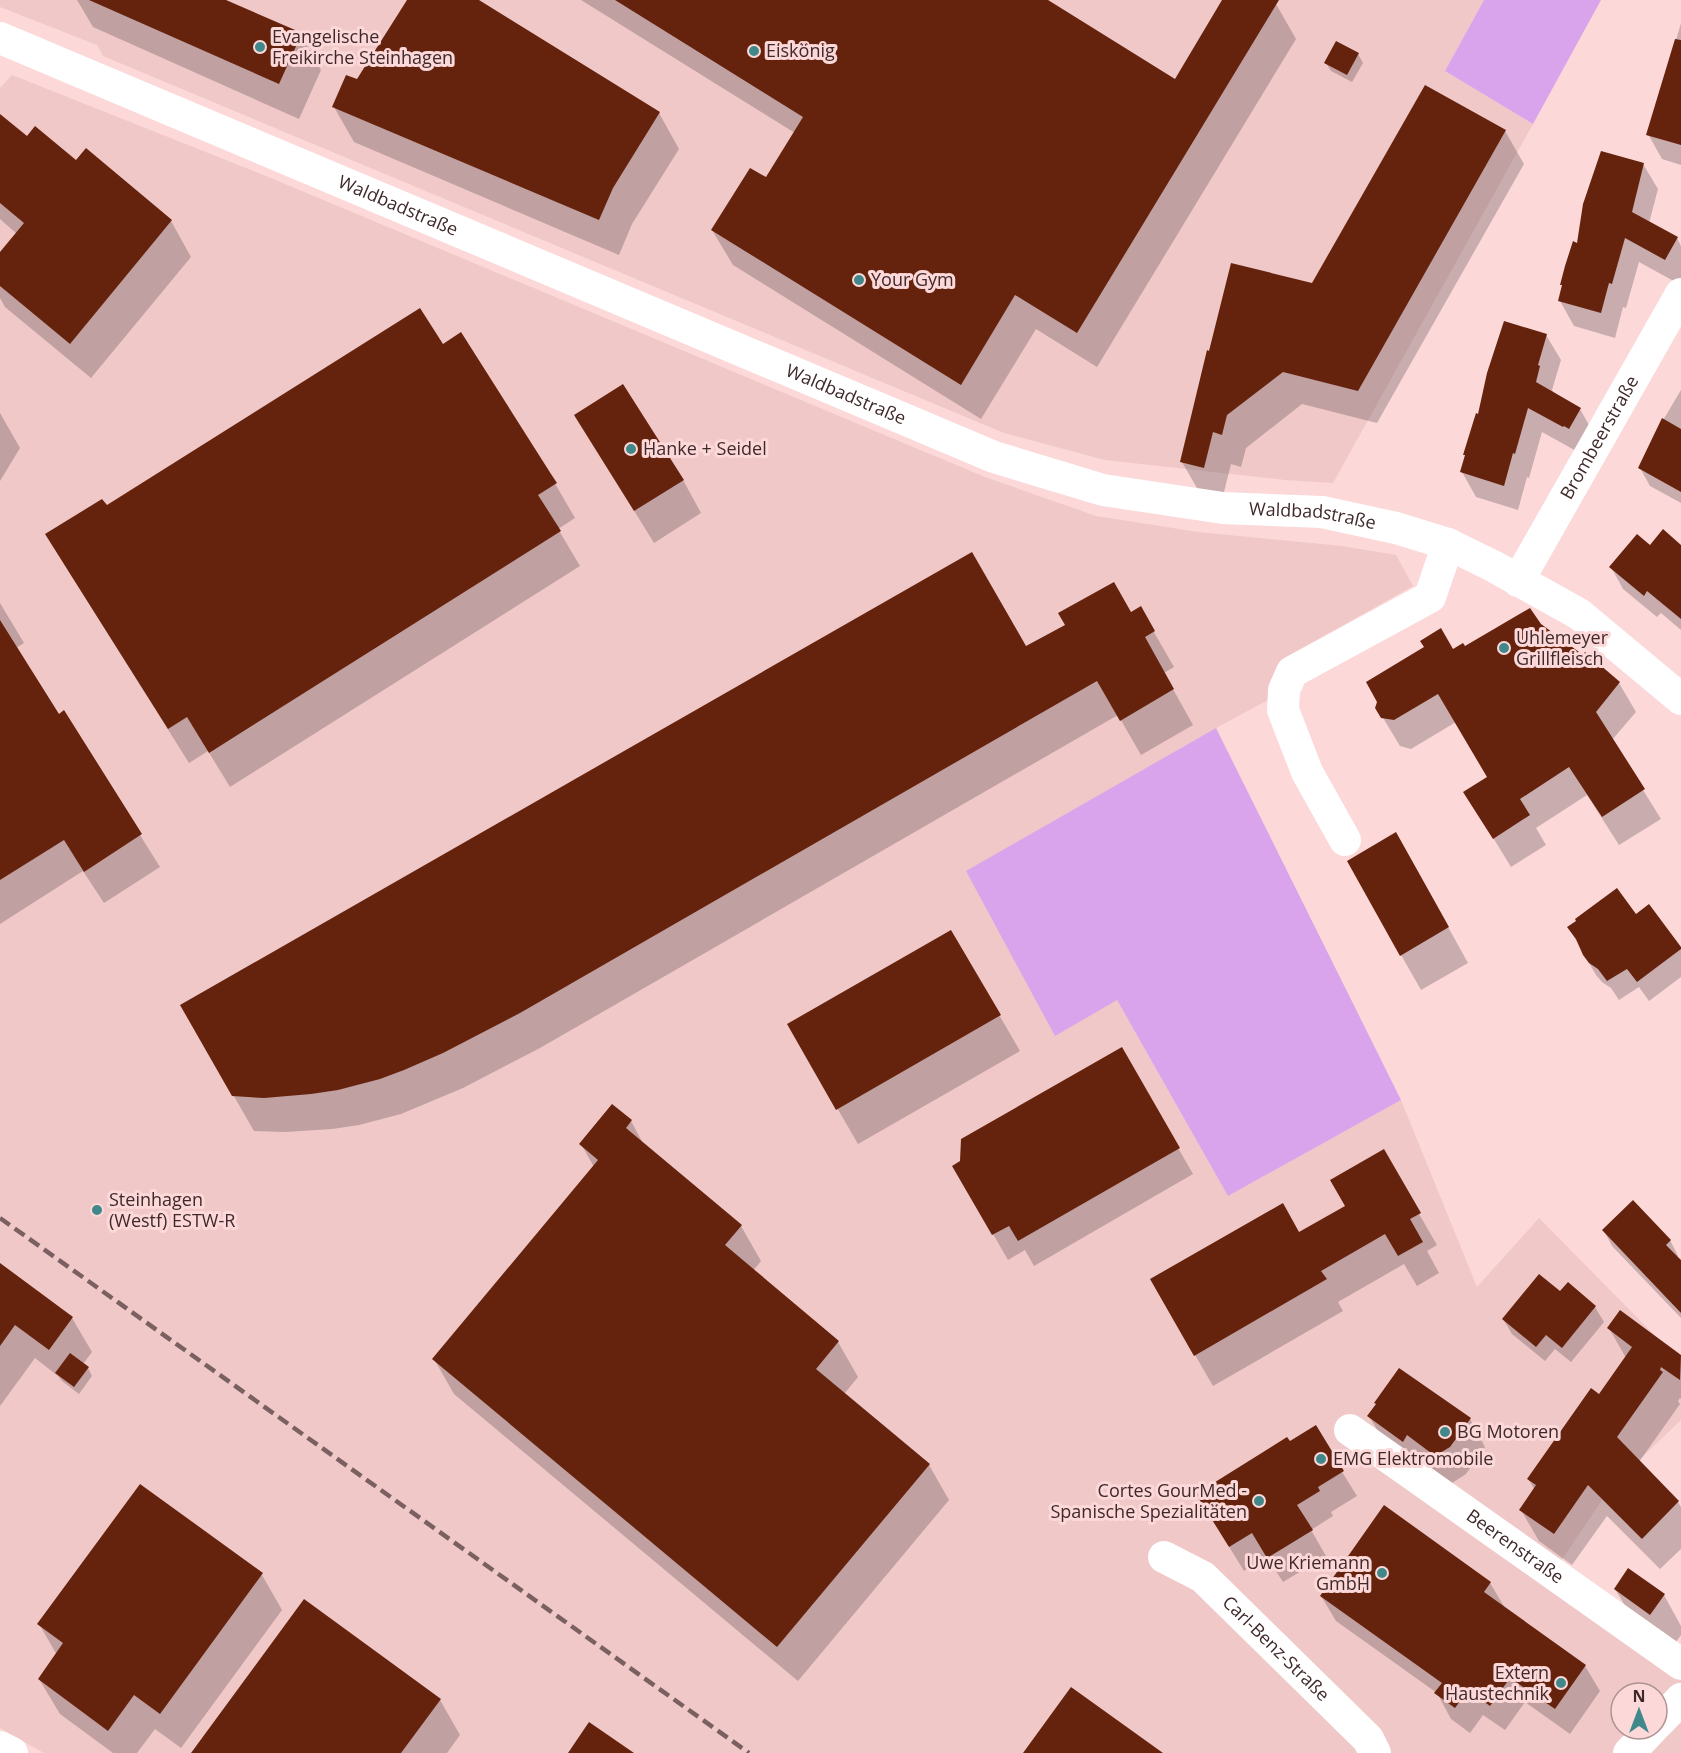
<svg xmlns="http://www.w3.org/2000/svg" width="1681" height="1753" font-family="'Open Sans',sans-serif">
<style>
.built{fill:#f0c8c8;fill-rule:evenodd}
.green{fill:#d9a4eb}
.shadow{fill:#0003}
.building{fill:#65230e}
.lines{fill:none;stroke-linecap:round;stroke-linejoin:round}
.minor{stroke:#fff;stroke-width:32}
.rail{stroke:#7b6061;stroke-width:4.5;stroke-dasharray:12 6;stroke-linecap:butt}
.poi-dot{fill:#40888a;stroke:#fcd8d9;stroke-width:2}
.labels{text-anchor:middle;stroke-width:6;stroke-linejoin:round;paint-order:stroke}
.poi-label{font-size:18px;fill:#3f292a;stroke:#fcd8d9;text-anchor:start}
.street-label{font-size:18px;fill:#3f292a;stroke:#fcd8d9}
</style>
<rect width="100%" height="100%" fill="#fcd8d9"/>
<path class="built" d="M0,0h1484l-39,71 88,53 -200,359 -48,-3 -180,-20 -101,-27 -901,-377 -6,-11 -97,-38z
M12,75l254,101 719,301 111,39 102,16 144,14 54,9 17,31 -132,74 -13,40 -52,28 -250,144 151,128 111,196 173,-96 76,187 62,-69 142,144v58l-42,40 -37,40 -41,61 120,86v106h-1637l-44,-25v-1640zM1621,1693h36v36h-36z"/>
<path class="green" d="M1484,0h117l-68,124 -88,-53z
M1216,728l185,372 -173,96 -111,-196 -62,36 -89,-165z"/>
<path class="shadow" d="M77,0h145l79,35 20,35 -22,49 -206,-92z
M409,0h68l182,113 20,36 -47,75 -13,31 -265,-113 -20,-35 24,-26z
M581,0h464l130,81 49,-81h46l6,4 20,35 -199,328 -61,-38 -55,90 -248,-154 -21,-35 54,-51 29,-46z
M1681,23v142l-19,-6 -14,-25z
M1358,54l5,9 -11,19 -21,-11 -5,-8z
M0,116l27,22 49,24 10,-12 85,71 20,36 -100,121 -86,-71 -5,-9v-44l17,-20 -17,-15z
M1505,131l19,33 -147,259 -75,-19 -56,44 -5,19 -10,-3 -9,36 -21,-5 -19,-33 131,-177z
M1643,164l15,25 -9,34 28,15 4,8v35l-2,3 -40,-22 -13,46 -3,-1 -8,31 -41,-12 -14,-25 18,-56z
M1546,335l15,25 -9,30 2,3 26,16 14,25 -16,18 -36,-20 -13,46 -2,-1 -9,33 -42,-13 -14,-25 4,-15 -1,-2 14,-39z
M442,346l108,129 25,43 -17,11 22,37 -350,221 -22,-36 -19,12 -122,-194 -20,-34z
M1681,390v113l-31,-17 -10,-18 19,-41z
M0,413l20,35 -20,33z
M576,416l107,64 18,33 -47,30z
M1681,547v83l-20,-17 -4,4 -34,-28 -12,-22z
M0,603l24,40 -8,5 42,68 5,-4 97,155 -56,36 -21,-32 -83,53z
M1140,608l34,59 -10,6 29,52 -52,30 -23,-40 -578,333 -77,40 -62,26 -42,11 -27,4 -47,3 -31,-1 -72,-125 843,-358 106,-35z
M1540,625l43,32 2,-3 34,29 17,29 -24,28 49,79 -42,26 -32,-50 -51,33 10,17 -35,22 -46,-75 23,-15 -32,-55 -45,27 -11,-3 -23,-38 75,-57 13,-3z
M1416,869l52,94 -47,27 -20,-35z
M1649,906l32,43v28l-32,24 -10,-14 -20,13 -8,-12 -9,-6 -6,-7 -27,-47 67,-11z
M951,932l69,119 -162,93 -69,-119z
M1121,1049l72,125 -159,92 -9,-16 -17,10 -54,-94z
M631,1121l13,24 97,81 20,35 -8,10 85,71 20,35 -14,17 85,71 20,35 -151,181 -344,-287 -20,-35 160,-192 -13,-23z
M1383,1152l54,93 -10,6 12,22 -22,13 -13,-22 -66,38 5,9 -130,75 -61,-106 147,-46 48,-27z
M1604,1231l66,9 8,16 -2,2 5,7v53l-69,-72z
M0,1265l72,53 20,34 -9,12 5,4 4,8 -13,18 -17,-13 -4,-5 -23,-18 -35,48z
M1561,1294l34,13 9,15 -33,40 -16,-13 -10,12 -33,-27 -9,-15z
M1620,1312l61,45v42l-1,-1 -2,3 2,3 -41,58 39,40 3,5v42l-21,20 -53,-53 -35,49 -33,-24 -18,-31 14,-20 -7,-11 72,-83 26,-38 -17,-30z
M1369,1416l101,3 15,28 -19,27 -14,9 -29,-21 -4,6 -34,-25z
M1342,1472l15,24 -26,16 2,4 -22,14 15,26 -43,26 -16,-25 -23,14 -32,-52z
M262,1575l20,35 -101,138 -26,-19 -18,24h-24l-53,-39 -21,-35 18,-24 -18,-31z
M1490,1583l15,25 80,58 15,25 -30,43 -45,-32 -20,28 -22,-15 -13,18 -19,-14 -14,-26 -101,-72 -15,-25z
M1615,1589l49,6 17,31v9l-10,14 -35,-25z
M440,1700l20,35 -13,18h-254z"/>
<path class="building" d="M89,0h137l76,33 -23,51z
M407,0h72l181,112 -47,76 -14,32 -267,-113 14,-32 11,4z
M615,0h433l127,79 47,-79h57l-202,333 -62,-38 -54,90 -250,-155 39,-62 16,9 37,-60z
M1675,39l6,1v105l-35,-10z
M1336,41l23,12 -12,22 -23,-12z
M1425,85l81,45 -148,261 -75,-19 -56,43 -5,20 -9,-3 -9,36 -24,-6 27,-112 2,1 22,-88 81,20z
M0,114l27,22 8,-10 41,34 10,-12 86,72 -102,124 -70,-58v-34l24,-29 -24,-20z
M1601,151l43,12 -12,49 46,25 -13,23 -40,-22 -13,46 -3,-1 -8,30 -43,-12 4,-16h-2l5,-19 8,-25 4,2 6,-39z
M420,308l23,36 18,-12 90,142 6,9 -19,12 23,36 -352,222 -22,-36 -19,12 -123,-195 57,-35 5,6z
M1504,321l43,13 -9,31 2,1 -4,16 45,26 -12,21 -5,-3 -1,1 -35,-19 -13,46 -2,-1 -9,33 -44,-14 5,-17h-2l13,-42 2,1 9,-41z
M623,384l61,96 -50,31 -60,-96z
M1662,418l19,11v63l-43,-24z
M1663,529l18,16v74l-34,-28 -3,5 -35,-29 28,-33 13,11z
M972,552l54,94 39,-21 -7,-12 56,-31 17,30 10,-6 14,25 -10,6 29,52 -54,32 -23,-40 -577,332 -77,40 -39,17 -24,9 -42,11 -27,4 -47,4 -32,-2 -52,-91z
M1530,608l11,16 42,31 2,-3 35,30 -24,30 49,77 -43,28 -33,-50 -49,32 10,16 -37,24 -30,-47 24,-15 -49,-83 -44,26 -13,-2 -6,-10 2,-6 -11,-20 58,-35 -4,-6 21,-13 12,21 10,-6 2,3z
M0,620l59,94 5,-4 78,124 -58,38 -20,-32 -64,40z
M1396,832l53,95 -49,29 -53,-95z
M1617,888l19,26 13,-10 32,43v2l-44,33 -10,-13 -20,12 -9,-12 -9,-6 -6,-8 -7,-16 -9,-12 9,-6 -1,-2z
M951,930l50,85 -165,95 -49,-86z
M1122,1047l58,101 -162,93 -9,-15 -17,9 -40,-69 8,-5 1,-22z
M612,1104l20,16 -6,8 116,97 -17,20 114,96 -23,28 114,95 -153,183 -345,-288 166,-199 -19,-16z
M1384,1149l37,64 -11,6 13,23 -25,14 -13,-22 -64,37 6,8 -133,77 -44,-77 133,-76 16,29 46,-26 -15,-26z
M1633,1200l38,40 -5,5 15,15v53l-79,-83z
M0,1263l73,54 -24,33 -34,-25 -15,21z
M1539,1274l21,17 8,-9 28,24 -34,42 -16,-13 -10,12 -34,-28z
M1620,1310l61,45 -1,25 -19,-13 -1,3 3,2 -46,65 62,64 -37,38 -54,-54 -34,49 -35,-24 17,-25 -9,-6 64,-91 8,6 33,-47 -25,-19z
M70,1353l19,14 -15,20 -19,-14z
M1399,1368l72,50 -21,29 -15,9 -28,-21 -4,7 -36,-26 9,-12 -2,-1z
M1316,1425l28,46 -26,16 2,4 -23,14 16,25 -46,28 -15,-25 -23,14 -33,-53 91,-57 3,4z
M140,1484l123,89 -103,141 -26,-19 -26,36 -70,-52 25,-36 -26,-19z
M1384,1505l107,77 -7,10 102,73 -31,44 -45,-31 -20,28 -22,-16 -13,18 -21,-15 8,-10 -122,-87z
M1628,1568l37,26 -15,21 -36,-26z
M304,1599l137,100 -40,54h-210z
M1071,1687l92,66h-140z
M589,1722l45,31h-66z"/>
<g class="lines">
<g class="minor">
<path id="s1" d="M0,38l994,419 109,33 120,18 99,4 74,16 52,16 45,22 86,48 102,85"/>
<path id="s2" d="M1518,581l163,-287"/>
<path d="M1345,840l-38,-68 -24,-62 1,-20 8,-18 138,-75 18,-53"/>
<path id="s3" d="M1350,1430l331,234"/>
<path id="s4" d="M1164,1557l39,20 165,162 7,14"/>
<path d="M1657,1724l24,-25"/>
<path d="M0,1747l12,6"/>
<path d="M1629,1753l23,-24"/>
</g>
<path class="rail" d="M0,1218l749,535"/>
</g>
<g class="poi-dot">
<circle cx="260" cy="47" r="6"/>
<circle cx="754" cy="51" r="6"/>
<circle cx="859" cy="280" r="6"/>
<circle cx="631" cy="449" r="6"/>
<circle cx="1504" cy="648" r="6"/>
<circle cx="97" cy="1210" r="6"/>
<circle cx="1445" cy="1432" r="6"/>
<circle cx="1321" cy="1459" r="6"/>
<circle cx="1259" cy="1501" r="6"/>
<circle cx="1382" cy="1573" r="6"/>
<circle cx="1561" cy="1683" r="6"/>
</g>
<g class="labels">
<g class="poi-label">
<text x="272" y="43">Evangelische<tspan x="272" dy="21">Freikirche Steinhagen</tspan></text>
<text x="766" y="57">Eiskönig</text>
<text x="871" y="286">Your Gym</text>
<text x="643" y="455">Hanke + Seidel</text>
<text x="1516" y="644">Uhlemeyer<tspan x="1516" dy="21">Grillfleisch</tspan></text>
<text x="109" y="1206">Steinhagen<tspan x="109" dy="21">(Westf) ESTW-R</tspan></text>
<text x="1457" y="1438">BG Motoren</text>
<text x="1333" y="1465">EMG Elektromobile</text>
<text x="1247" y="1497" text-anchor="end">Cortes GourMed -<tspan x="1247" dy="21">Spanische Spezialitäten</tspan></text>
<text x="1370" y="1569" text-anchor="end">Uwe Kriemann<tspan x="1370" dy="21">GmbH</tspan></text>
<text x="1549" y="1679" text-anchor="end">Extern<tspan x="1549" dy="21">Haustechnik</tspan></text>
</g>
<g class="street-label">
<text dy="6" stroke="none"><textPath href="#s1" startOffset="432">Waldbadstraße</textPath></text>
<text dy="6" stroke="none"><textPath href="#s1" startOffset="918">Waldbadstraße</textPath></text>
<text dy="6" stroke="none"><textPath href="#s2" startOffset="165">Brombeerstraße</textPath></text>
<text dy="6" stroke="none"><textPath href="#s1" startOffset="1404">Waldbadstraße</textPath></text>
<text dy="6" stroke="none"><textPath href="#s3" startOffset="202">Beerenstraße</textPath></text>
<text dy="6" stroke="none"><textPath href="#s4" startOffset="146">Carl-Benz-Straße</textPath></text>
</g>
</g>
<g transform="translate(1639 1711)"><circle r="28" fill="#fcd8d9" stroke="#b09293" stroke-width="1.5"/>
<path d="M0-4.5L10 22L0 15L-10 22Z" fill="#40888a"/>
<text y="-9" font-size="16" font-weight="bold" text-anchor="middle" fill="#3f292a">N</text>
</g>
</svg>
